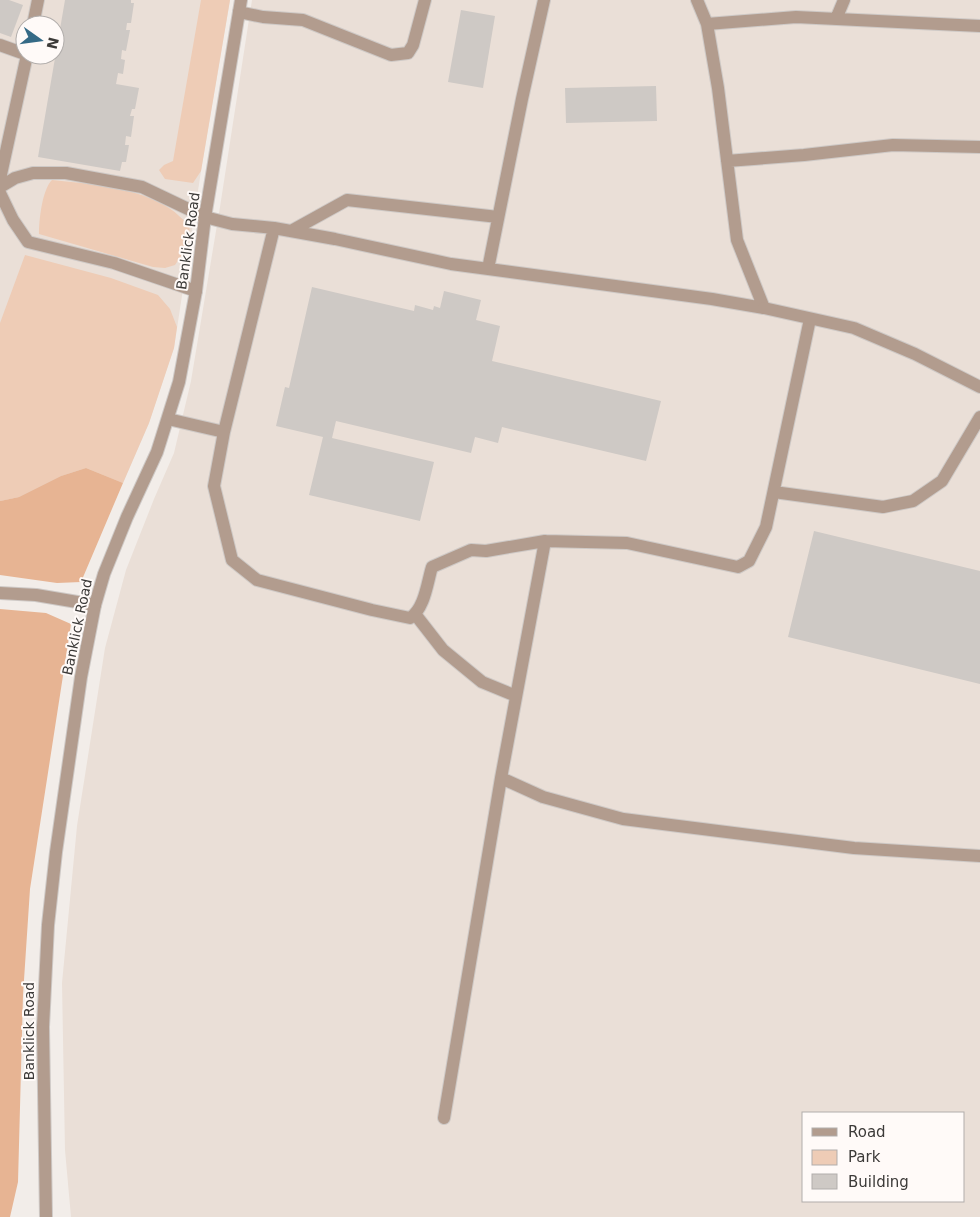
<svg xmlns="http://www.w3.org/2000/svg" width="980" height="1217" font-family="'DejaVu Sans',sans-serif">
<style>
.built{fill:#eadfd7;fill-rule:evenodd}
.green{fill:#eeccb6}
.forest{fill:#e7b493}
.building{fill:#cec9c5}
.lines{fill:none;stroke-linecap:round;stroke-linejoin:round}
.service-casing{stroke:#cec9c6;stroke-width:14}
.minor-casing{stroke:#cec9c6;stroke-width:14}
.service{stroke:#b29c8e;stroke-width:12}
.minor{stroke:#b29c8e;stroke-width:12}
.labels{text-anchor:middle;stroke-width:4;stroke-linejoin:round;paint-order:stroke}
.street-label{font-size:14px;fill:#3c3a38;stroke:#fffaf8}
</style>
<rect width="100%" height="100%" fill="#f2ede9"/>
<path class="built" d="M0,0h230l-29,171 -27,177 -25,75 -26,60 -104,14 -19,4zM25,25h30v30h-30z
M252,0h728v1217h-909l-6,-67 -3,-167 15,-157 28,-178 21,-78 28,-71 20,-46 17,-72 29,-174zM804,1113h160v88h-160z"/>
<path class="green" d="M201,0h29l-29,171 -8,12 -28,-4 -6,-9 5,-5 9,-4z
M52,180c37,4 85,7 117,28 8,5 14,12 21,18l-3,21 -12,18 -10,3 -12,-1 -114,-33c0,-14 3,-44 13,-54z
M25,255l86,23 47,17 12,14 7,18 -3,21 -25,75 -26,60 -37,-15 -25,8 -42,21 -19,4v-178z"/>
<path class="forest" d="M86,468l37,15 -42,99 -24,1 -57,-8v-74l19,-4 42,-21z
M0,609l46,4 25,11 -41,265 -7,106 -5,187 -8,35h-10z"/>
<path class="building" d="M0,0h9l14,5 -12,32 -11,-4z
M65,0h66v3h3l-3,20h-4l-1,7h4l-4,21 -4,-1 -1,9 4,1 -2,14 -5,-1 -2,11 23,4 -4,21h-3l-2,7h4l-3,21 -5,-1 -1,9h4l-3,17h-4l-2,9 -82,-14z
M461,10l34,6 -12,72 -35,-6z
M656,86l1,35 -91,2 -1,-35z
M312,287l102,24 1,-6 18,5 1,-4 6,2 4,-17 37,9 -5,20 24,6 -8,35 169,40 -15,60 -144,-34 -4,16 -23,-6 -4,16 -135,-32 -4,17 102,24 -14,59 -111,-26 14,-58 -47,-11 9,-39 4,1z
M814,531l166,40v113l-192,-47z"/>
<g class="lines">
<g class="service-casing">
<path id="service" d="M697,0l10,24 11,64 19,152 27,68
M239,12l24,5 40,3 88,35 17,-2 5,-8 12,-45
M836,19l8,-19
M707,24l89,-7 184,9
M33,25l5,-25
M0,45l25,9
M727,161l77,-6 89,-10 87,2
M0,179l27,-124
M0,187l15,-9 18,-5h33l76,14 63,30 27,7 42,4 61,11 116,25 261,35 52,9
M0,193l13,27 15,22 86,21 82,28
M291,231l56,-31 151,17
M488,269l34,-170 22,-99
M168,419l56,13 -10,54 18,74 25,20 115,30 38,8c15,-10 17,-35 22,-51l39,-17 15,1 59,-10 82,2 111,24 11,-6 17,-34 44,-208
M224,432l50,-204
M774,492l109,15 30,-6 29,-20 38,-64
M0,593l36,2 59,10
M415,614l28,36 39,32 34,14
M501,778l42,19 80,22 231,29 126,8
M444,1118l57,-340 44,-237"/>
</g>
<g class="minor-casing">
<path id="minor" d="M764,308l90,20 61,26 65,33
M46,1217l-3,-190 5,-102 8,-73 25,-175 14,-72 9,-31 23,-57 30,-65 22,-70 17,-91 9,-74 36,-217"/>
</g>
<use href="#service" class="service"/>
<use href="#minor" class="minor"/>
</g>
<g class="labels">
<g class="street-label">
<text transform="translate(188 241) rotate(-82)" y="5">Banklick Road</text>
<text transform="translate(77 627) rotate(-78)" y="5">Banklick Road</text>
<text transform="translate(29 1031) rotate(-90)" y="5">Banklick Road</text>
</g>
</g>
<rect x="802" y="1112" width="162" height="90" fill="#fffaf8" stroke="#b1adab"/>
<rect x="812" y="1128" width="25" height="8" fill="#b29c8e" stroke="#b1adab"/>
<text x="848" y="1137" font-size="15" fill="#3c3a38">Road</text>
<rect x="812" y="1150" width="25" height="15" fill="#eeccb6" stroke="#b1adab"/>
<text x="848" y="1162" font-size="15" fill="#3c3a38">Park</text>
<rect x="812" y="1174" width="25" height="15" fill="#cec9c5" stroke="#b1adab"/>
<text x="848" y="1187" font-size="15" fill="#3c3a38">Building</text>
<g transform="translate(40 40) rotate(104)"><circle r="24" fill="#fffaf8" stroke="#b1adab"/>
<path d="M0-4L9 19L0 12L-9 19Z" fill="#356a86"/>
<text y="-8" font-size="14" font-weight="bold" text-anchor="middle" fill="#3c3a38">N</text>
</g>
</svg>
